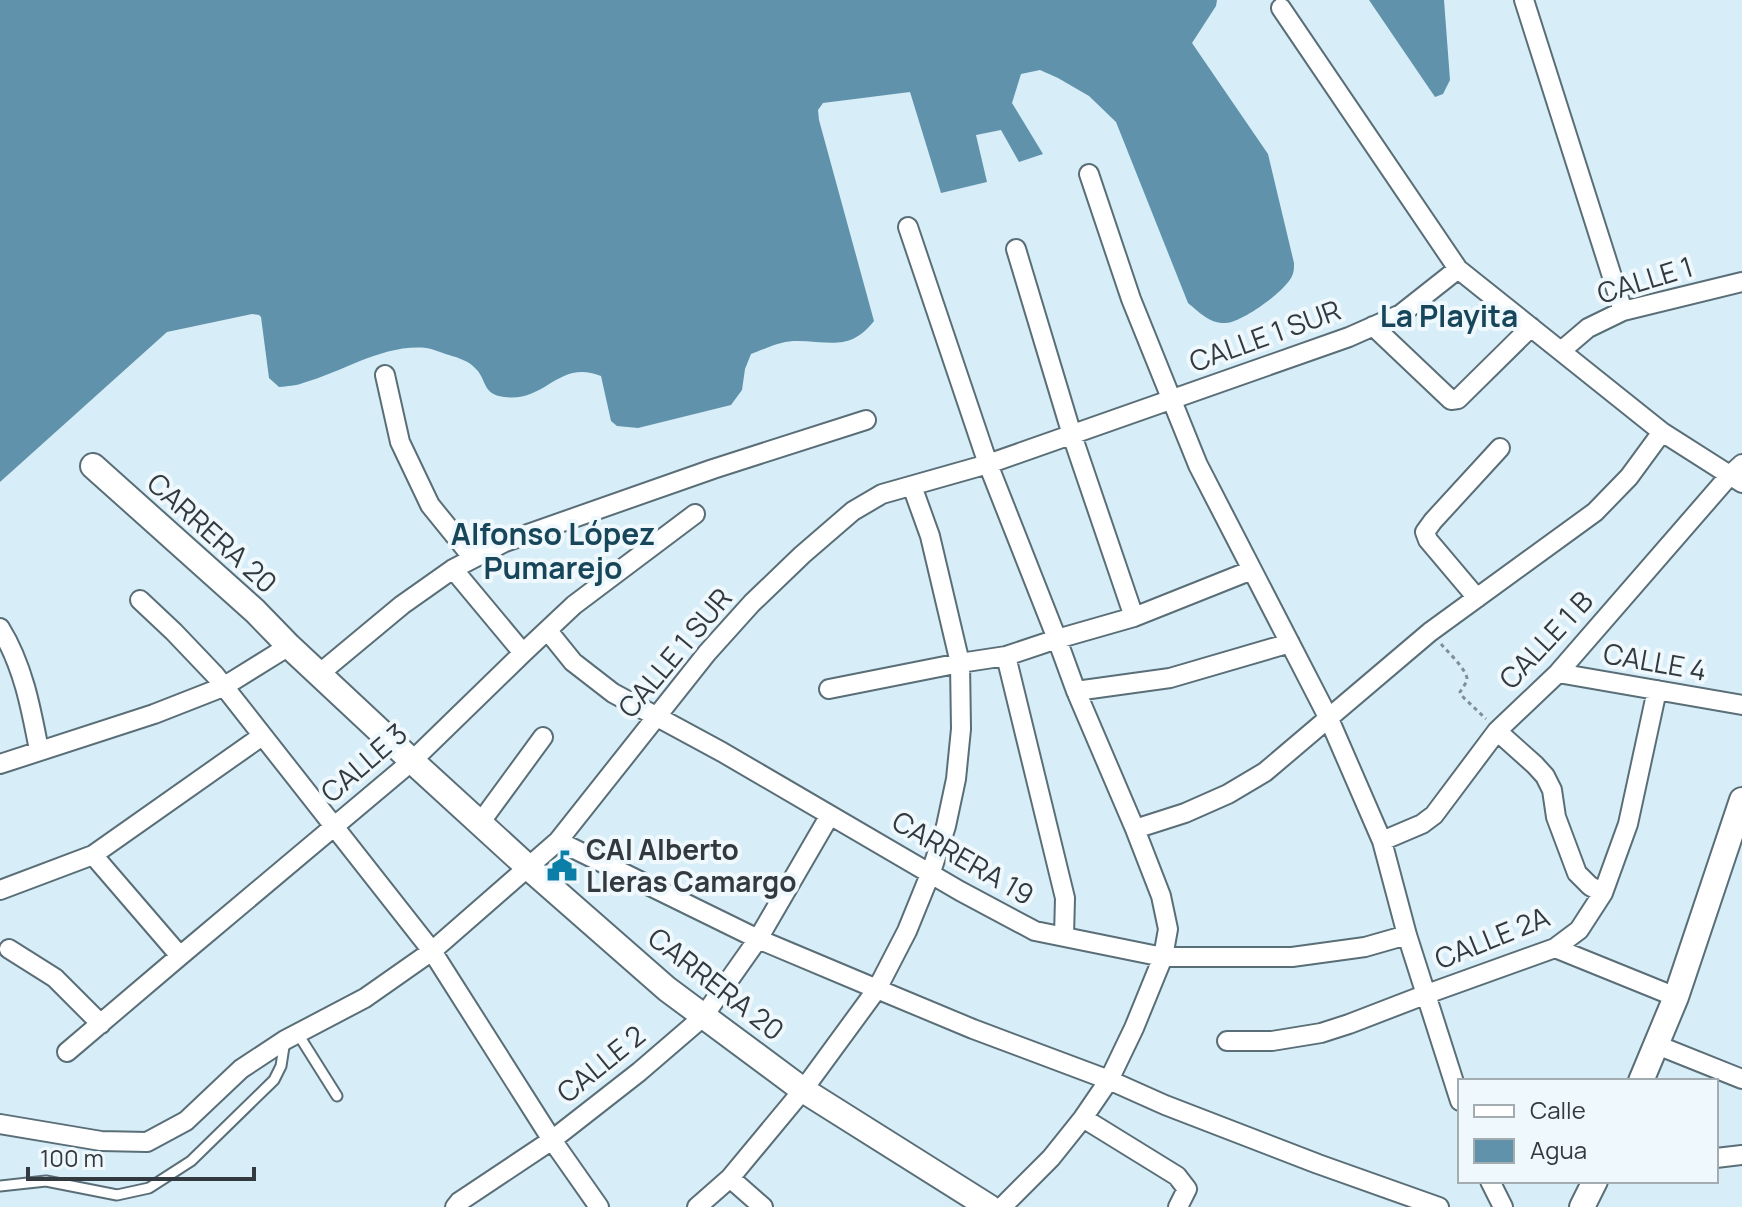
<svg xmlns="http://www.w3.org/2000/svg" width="1742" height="1207" font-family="Manrope,sans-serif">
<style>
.water{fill:#6093ab}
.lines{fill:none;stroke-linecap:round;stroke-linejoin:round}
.lane-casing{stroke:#5a6e77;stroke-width:13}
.street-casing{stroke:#5a6e77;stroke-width:22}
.secondary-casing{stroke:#5a6e77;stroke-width:28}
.path{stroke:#808f97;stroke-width:3;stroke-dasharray:4 4;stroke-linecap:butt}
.lane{stroke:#fff;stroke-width:9}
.street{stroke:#fff;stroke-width:18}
.secondary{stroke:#fff;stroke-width:24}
.labels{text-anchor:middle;stroke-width:8;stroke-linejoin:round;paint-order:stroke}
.street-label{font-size:28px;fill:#323a3f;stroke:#eff8fc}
.poi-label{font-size:28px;font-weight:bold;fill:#323a3f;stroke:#eff8fc;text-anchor:start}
.neighbourhood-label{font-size:30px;font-weight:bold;fill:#17465a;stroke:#eff8fc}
</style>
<rect width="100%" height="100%" fill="#d7edf8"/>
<path class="water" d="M0,0h1217l-1,6 -24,37 76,111 26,109c0,5 0,9 -2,13 -6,15 -51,47 -66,47 -16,1 -27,-11 -38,-20l-72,-181 -27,-26 -31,-18 -18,-8 -19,4 -9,29 31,51 -24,8 -18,-32 -25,5 11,47 -46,11 -31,-101 -87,11 -5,7 1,10 55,201c-25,32 -46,19 -81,20 -14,1 -29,8 -42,13l-6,15 -3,21 -11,15 -93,23 -21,-2 -6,-5 -10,-45c-43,-17 -55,27 -97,21 -22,-3 -17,-17 -28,-28 -7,-8 -17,-11 -27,-14 -7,-2 -15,-6 -23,-7 -43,-4 -83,24 -123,35 -7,3 -16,3 -24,4l-10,-9 -8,-61 -2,-2 -7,-1 -85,18 -167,150z
M1369,0h75l6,80 -7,14 -8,3z"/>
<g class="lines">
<g class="lane-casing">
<path id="lane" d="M298,1034l39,62
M0,1186l46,-5 71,14 32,-7 42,-27 83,-81 7,-14 4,-26"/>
</g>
<g class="street-casing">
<path id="street" d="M1524,0l99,311
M1281,8l177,261 204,163 80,51
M1089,174l42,125 67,166 131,254 53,122 25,94 53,166
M908,227l80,237 69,175 19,52 59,138 26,67 7,33 -5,28 -29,71 -25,52 -26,38 -32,40 -49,49
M1016,249l56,186 62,182
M1373,326l78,74 7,-1 73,-72
M1561,351l27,-23 35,-17 119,-29
M385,375l15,67 30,63 43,53
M453,569l70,84
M1477,598l-49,-58 -3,-8 8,-11 67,-73
M140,600l34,32 41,43 217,276 120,189 47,67
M0,628c23,37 31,80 39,122
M548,631l25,31 40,31 109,59 238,139 75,40 128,26h129l73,-10 42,-12
M1006,656l59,242 -1,38
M1558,673l184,32
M319,674l83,-69 51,-36 52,-27 208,-73 153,-49
M829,689l131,-26 46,-7 51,-17 77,-22 118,-47
M1076,691l94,-13 120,-35
M1497,731l38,34 10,11 7,14 4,27 21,56 13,13 13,7
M0,764l154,-50 69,-27 66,-41
M480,823l63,-86
M1135,829l50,-16 43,-19 37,-22 165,-140 165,-120 34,-35 33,-45
M558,841l200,98 119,50 96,40 136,51 56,25 153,59 121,43
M1382,841l40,-17 12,-9 63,-84 61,-58 172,-198 12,-11
M93,855l87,101
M0,890l93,-35 169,-119
M1555,948l121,49
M9,949l46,29 46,46
M1227,1041h45l49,-8 28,-9 78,-30 128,-46 24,-18 24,-37 25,-69 29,-134
M1657,1045l85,34
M67,1052l113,-96 232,-195 111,-108 51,-48 121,-91
M1083,1118l94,58 10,13 -9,18
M0,1124l101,17 46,1 39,-21 55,-52 44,-29 80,-42 67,-47 126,-110 149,-188 45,-50 50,-48 51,-44 29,-17 106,-30 361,-127 52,-23 57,-45
M1716,1158l26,-3
M730,1178l33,29
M1490,1181l13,26
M455,1207l4,-5 93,-62 87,-68 64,-55 55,-78 72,-124
M697,1207l33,-29 73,-88 74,-101 30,-58 24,-59 15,-46 10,-47 5,-50 -1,-66 -30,-127 -18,-50"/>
</g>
<g class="secondary-casing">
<path id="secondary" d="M93,466l162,145 34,35 123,115 117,107 138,121 136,101 186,117
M1641,1081l35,-84 66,-197
M1582,1207l13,-26"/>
</g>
<path class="path" d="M1441,644c6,7 26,26 26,35 0,3 -5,10 -7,13l1,3 25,24"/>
<use href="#lane" class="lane"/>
<use href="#street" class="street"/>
<use href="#secondary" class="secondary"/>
</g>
<defs>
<g id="civic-bare" transform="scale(2.4)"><path d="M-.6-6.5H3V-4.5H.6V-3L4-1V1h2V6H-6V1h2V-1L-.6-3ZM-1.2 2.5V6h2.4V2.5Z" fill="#0b7fa7" stroke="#eff8fc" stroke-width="2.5" paint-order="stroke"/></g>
</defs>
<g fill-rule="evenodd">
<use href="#civic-bare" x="562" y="866"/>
</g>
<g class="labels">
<g class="street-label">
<text transform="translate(1645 280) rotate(-17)" y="10">CALLE 1</text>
<text transform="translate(1265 336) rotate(-20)" y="10">CALLE 1 SUR</text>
<text transform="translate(212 533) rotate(42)" y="10">CARRERA 20</text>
<text transform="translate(1546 640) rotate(-47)" y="10">CALLE 1 B</text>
<text transform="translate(675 653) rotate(-50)" y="10">CALLE 1 SUR</text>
<text transform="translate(1655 662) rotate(10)" y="10">CALLE 4</text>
<text transform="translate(364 763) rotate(-41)" y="10">CALLE 3</text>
<text transform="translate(963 858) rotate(30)" y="10">CARRERA 19</text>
<text transform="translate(1492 938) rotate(-22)" y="10">CALLE 2A</text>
<text transform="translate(716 984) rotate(38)" y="10">CARRERA 20</text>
<text transform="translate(601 1064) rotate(-39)" y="10">CALLE 2</text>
</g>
<g class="poi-label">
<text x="586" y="860">CAI Alberto<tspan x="586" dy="32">Lleras Camargo</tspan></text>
</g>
<g class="neighbourhood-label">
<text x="1449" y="327">La Playita</text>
<text x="553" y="545">Alfonso López<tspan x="553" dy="34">Pumarejo</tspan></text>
</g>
</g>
<rect x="1458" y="1079" width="260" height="104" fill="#eff8fc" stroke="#a3acb0" stroke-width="2"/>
<rect x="1474" y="1105" width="40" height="12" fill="#ffffff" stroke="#a3acb0" stroke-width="2"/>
<text x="1530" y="1119" font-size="24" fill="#323a3f">Calle</text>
<rect x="1474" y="1139" width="40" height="24" fill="#6093ab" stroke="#a3acb0" stroke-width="2"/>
<text x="1530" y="1159" font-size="24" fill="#323a3f">Agua</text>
<path d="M28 1167v12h226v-12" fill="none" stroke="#323a3f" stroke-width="4"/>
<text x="40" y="1167" font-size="24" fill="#323a3f" stroke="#eff8fc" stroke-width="6" paint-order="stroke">100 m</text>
</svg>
